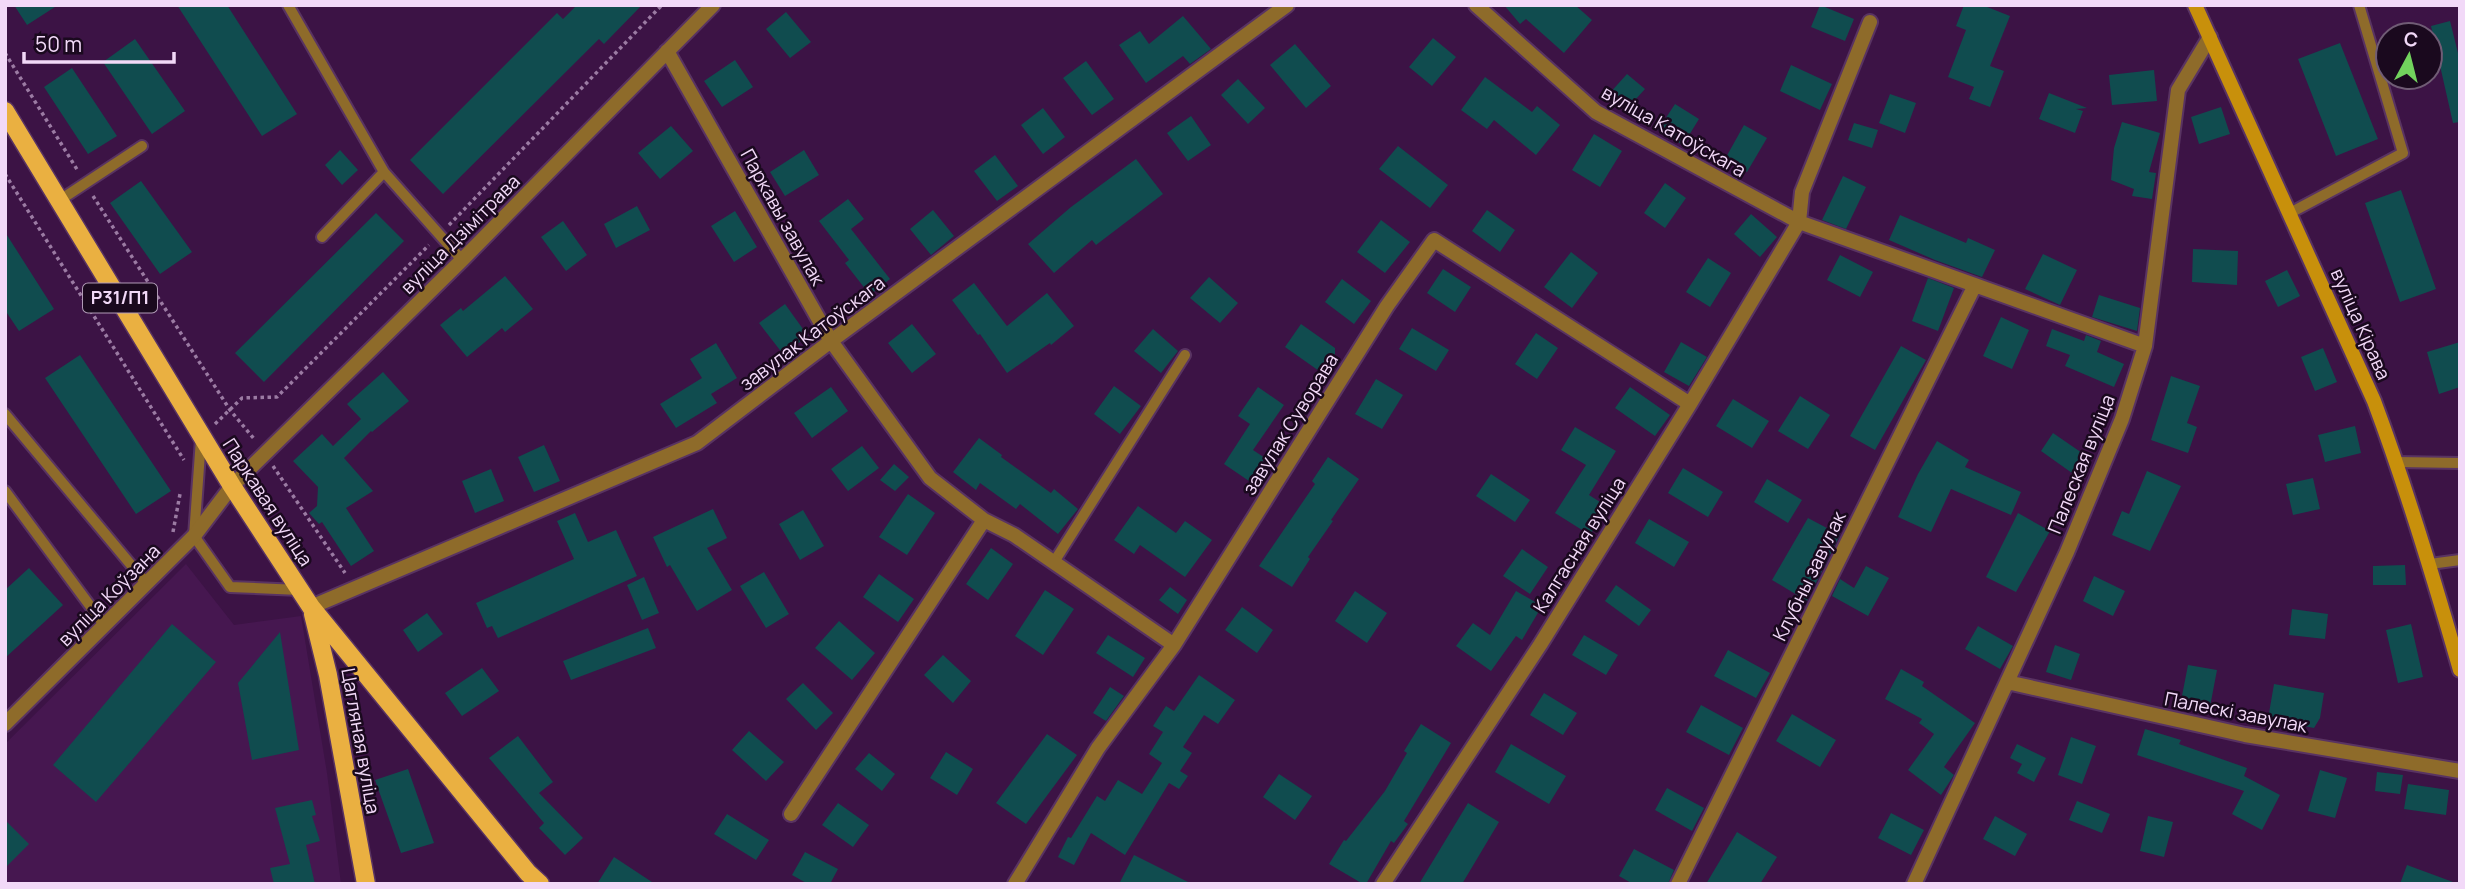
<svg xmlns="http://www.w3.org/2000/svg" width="2465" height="889" font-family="Manrope,sans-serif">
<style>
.built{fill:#461750}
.building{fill:#104c4f}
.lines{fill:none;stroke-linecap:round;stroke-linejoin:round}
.service-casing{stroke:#593362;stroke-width:14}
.minor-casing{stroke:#593362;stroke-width:18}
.tertiary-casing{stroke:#593362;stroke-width:18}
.secondary-casing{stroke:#593362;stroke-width:18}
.primary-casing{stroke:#593362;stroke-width:21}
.path{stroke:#9b7ba3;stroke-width:3.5;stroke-dasharray:3.5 3.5;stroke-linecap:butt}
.service{stroke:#8e6b2a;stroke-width:10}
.minor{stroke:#8e6b2a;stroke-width:14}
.tertiary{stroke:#8e6b2a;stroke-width:14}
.secondary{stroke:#c8900b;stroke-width:14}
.primary{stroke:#eab041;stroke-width:18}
.labels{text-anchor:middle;stroke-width:5;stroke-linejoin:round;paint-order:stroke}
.shield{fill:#1a091e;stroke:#b19bb7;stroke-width:2}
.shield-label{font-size:18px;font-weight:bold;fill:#f2d9f8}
.street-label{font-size:19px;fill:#f2d9f8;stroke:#1a091e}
</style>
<rect width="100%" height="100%" fill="#3c1345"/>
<path class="built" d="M186,564l48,61 67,-9 26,157 14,111h-336v-140z"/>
<path class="building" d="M14,5h44l-31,20z
M177,5h50l70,109 -35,22z
M577,5h65l-38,39 -5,-5 -156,155 -33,-34 147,-147 6,6z
M1504,5h71l17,15 -28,33 -38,-34 -6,5z
M1820,5l34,14 -9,22 -34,-14z
M1964,5h18l28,11 -20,50 14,5 -14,36 -21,-8 5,-12 -26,-10 18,-47 -10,-4z
M786,12l25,30 -21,16 -24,-29z
M1183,16l28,33 -21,15 -7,-8 -37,27 -27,-38 21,-14 9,13z
M2450,21l10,40v61l-7,1 -22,-97z
M1433,38l23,19 -24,29 -23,-19z
M135,39l50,72 -33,23 -49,-72z
M2340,43l38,96 -42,17 -38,-97z
M1295,44l36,42 -25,22 -36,-43z
M735,60l18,27 -31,20 -18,-26z
M1086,61l28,38 -22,16 -29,-37z
M1791,65l41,19 -12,26 -40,-19z
M72,68l45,68 -29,18 -44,-67z
M2154,70l3,31 -45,4 -3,-30z
M1627,74l18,15 -19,21 -18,-15z
M1485,77l47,35 5,-6 23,19 -24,30 -42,-35 -7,9 -26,-19z
M1238,79l27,29 -17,16 -27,-29z
M2049,93l38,15 -11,1 7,2 -8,22 -36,-14z
M1890,94l26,9 -11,30 -26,-10z
M1675,104l24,15 -16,26 -25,-15z
M2221,107l9,27 -31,10 -8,-27z
M1043,108l22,29 -22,17 -22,-29z
M1191,116l20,29 -23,16 -21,-28z
M2122,122l38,11 -11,39 7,1 -4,26 -20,-3 2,-7 -23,-9 3,-32z
M1854,123l24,7 -6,18 -24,-8z
M1744,125l23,13 -20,34 -22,-13z
M671,126l22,25 -33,28 -22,-26z
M1594,134l28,17 -22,36 -28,-17z
M1398,146l50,39 -18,23 -51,-39z
M340,150l18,20 -16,15 -17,-20z
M804,150l15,25 -34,21 -15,-24z
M995,155l23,31 -21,15 -23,-30z
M1136,159l27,35 -67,51 -4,-5 -38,33 -26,-29 43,-37z
M1843,176l23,11 -20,42 -24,-9z
M141,181l51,71 -32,22 -50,-71z
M1665,183l21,15 -21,30 -21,-15z
M2401,190l35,99 -36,13 -35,-99z
M848,199l16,20 -13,10 39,50 -20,16 -25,-32 4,-3 -30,-39z
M637,206l13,24 -34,18 -12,-24z
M933,210l21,26 -23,19 -21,-26z
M1487,210l28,20 -15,22 -28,-21z
M735,211l22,36 -23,15 -23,-36z
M376,213l28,28 -140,141 -29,-29z
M1751,214l26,23 -17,20 -26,-23z
M1900,215l66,28 2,-5 27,12 -13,27 -47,-17 -46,-20z
M1381,220l29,22 -25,31 -28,-21z
M563,221l24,34 -21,16 -25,-34z
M5,232l49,77 -35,22 -14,-21z
M2193,249l45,2 -1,34 -45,-3z
M1571,252l27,21 -26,35 -28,-21z
M2043,254l34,16 -17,35 -35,-16z
M1840,255l33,17 -13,25 -33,-17z
M1708,258l23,15 -21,34 -24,-15z
M1443,269l28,18 -16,25 -28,-19z
M2287,270l13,26 -22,11 -13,-26z
M505,276l28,33 -28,23 -3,-4 -35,29 -27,-32 21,-17 2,3z
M1209,277l29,26 -18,20 -30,-25z
M1928,278l26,10 -16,43 -26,-10z
M1342,279l29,22 -17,23 -29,-22z
M974,283l33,43 40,-33 27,33 -23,19 -1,-2 -43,30 -27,-39 -2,1 -26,-35z
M2099,295l41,13 -3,23 -45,-14z
M785,304l23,32 -25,18 -24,-31z
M2001,317l28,13 -17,39 -29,-13z
M912,324l24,30 -24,19 -24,-30z
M1301,324l34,24v6l-13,19 -37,-26z
M1412,328l37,22 -13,21 -37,-22z
M1153,329l25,22 -17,22 -27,-22z
M2052,329l32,12 2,-6 15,6 -4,11 27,12 -10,23 -49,-21 5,-11 -24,-9z
M1536,333l22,15 -21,31 -22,-15z
M1681,342l26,15 -18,29 -25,-14z
M2460,342v45l-21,7 -12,-42z
M716,343l21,35 -26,16 6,9 -41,25 -16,-24 42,-26 -12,-19z
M1901,346l25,14 -51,90 -25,-14z
M2323,348l14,34 -22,9 -14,-34z
M80,355l91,136 -35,23 -91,-136z
M383,372l26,29 -37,31 -1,-1 -27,27 29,33 -27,17 28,43 -23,15 -29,-44 -3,2 -10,-11 8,-7 1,-19 -25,-26 29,-27 11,12 28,-27 -14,-15z
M2171,376l29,10 -13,37 10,4 -9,26 -37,-13z
M1376,379l27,16 -21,34 -27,-15z
M1114,386l27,20 -21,28 -26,-20z
M831,387l17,24 -36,27 -18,-25z
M1258,387l26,18 -31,45 12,8 -16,23 -25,-17 26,-40 -12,-8z
M1630,387l40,28 -15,21 -40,-28z
M1800,396l30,19 -22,34 -30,-18z
M1733,399l36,22 -17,27 -36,-22z
M2355,426l6,27 -36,9 -7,-27z
M1575,427l41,24 -27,44 19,12 -18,28 -35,-22 31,-48 -25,-15z
M2053,433l32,22 -13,18 -31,-22z
M979,438l23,17 -1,2 50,36 3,-4 24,20 -20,25 -38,-30 -4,5 -36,-26 -4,7 -23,-18z
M1937,441l32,19 -4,7 56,25 -10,23 -60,-26 -20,43 -33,-15 20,-43z
M544,445l16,36 -26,11 -16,-35z
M862,446l17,22 -31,23 -17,-22z
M1328,457l31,22 -28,41 2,1 -25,36 2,2 -18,28 -33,-21 56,-82 -3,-3z
M894,464l15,13 -14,14 -15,-11z
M1683,468l40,24 -15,25 -40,-24z
M491,469l13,32 -29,12 -13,-32z
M2147,471l34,15 -31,65 -38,-16 10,-24 7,3z
M1491,474l39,26 -15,22 -39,-26z
M2313,478l7,31 -27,6 -7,-31z
M1767,479l35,21 -14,23 -34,-21z
M908,494l27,19 -28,42 -28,-18z
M1138,506l38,27 9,-12 27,19 -27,37 -45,-32 -6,9 -20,-14z
M713,509l14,29 -20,10 25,42 -35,21 -27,-46 -3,2 -14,-30z
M803,510l21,36 -24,14 -21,-36z
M575,513l13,29 28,-12 21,46 -139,62 -6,-12 -5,2 -11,-25 98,-44 -17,-38z
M2018,513l32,18 -34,61 -30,-15z
M1808,518l32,17 -33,66 -35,-21z
M1649,519l40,23 -15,25 -39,-24z
M991,548l22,16 -25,36 -22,-16z
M1522,549l26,18 -18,27 -27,-18z
M2405,565l1,20h-33v-19z
M1866,566l23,12 -21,38 -36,-20 8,-17 14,9z
M29,568l34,37 -58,53v-68z
M764,572l25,42 -23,14 -26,-42z
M879,574l35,25 -16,23 -35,-25z
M2094,576l31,15 -12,25 -30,-15z
M644,577l15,36 -17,7 -15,-35z
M1616,585l35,25 -12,16 -34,-25z
M1170,587l17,13 -9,14 -19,-14z
M1045,590l29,19 -31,46 -28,-19z
M1355,591l32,22 -20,30 -32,-22z
M1516,591l26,15 -20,34 -6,-4 -25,35 -35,-25 17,-23 17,12z
M1242,607l31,23 -16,23 -32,-23z
M2292,609l36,5 -3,25 -36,-4z
M427,613l16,21 -25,18 -15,-22z
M839,621l36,32 -23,27 -37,-32z
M172,624l44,38 -120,140 -43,-37z
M2411,624l12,53 -25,6 -12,-53z
M1978,626l35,20 -13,23 -35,-20z
M648,628l8,20 -85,32 -8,-19z
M280,632l19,118 -47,10 -14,-77z
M1108,635l37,23 -12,19 -37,-24z
M1584,635l34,20 -12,20 -34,-20z
M2055,645l25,9 -9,26 -25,-8z
M1728,650l42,23 -14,25 -42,-22z
M943,655l28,26 -18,22 -29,-28z
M2188,665l29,5 -8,42 -29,-6z
M482,668l17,23 -37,25 -17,-23z
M1901,669l23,13 -2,4 53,37 -31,44 10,8 -13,20 -33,-25 26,-36 -15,-11 3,-4 -37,-20z
M1199,675l36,25 -17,24 -14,-9 -21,32 9,6 -12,18 8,5 -9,13 -10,-6 -44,72 -34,-22 -17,32 -16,-8 10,-20 3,1 26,-42 8,5 13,-21 24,14 20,-31 -13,-9 14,-22 -10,-6 13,-20 8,5z
M803,683l30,30 -17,17 -30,-31z
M2274,684l50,9 -4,25 -6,10 -46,-9z
M1110,687l14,9 -18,25 -13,-8z
M1544,693l33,20 -14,22 -33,-20z
M1701,705l42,23 -14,27 -43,-23z
M1792,714l44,26 -16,27 -44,-26z
M1421,724l30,19 -47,78 4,3 -14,19 -3,-2 -25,43h-3l-34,-20 15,-24 2,1 39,-50 22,-38 -3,-2z
M2145,729l36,11 -2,4 68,24 -3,8 36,19 -18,35 -30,-16 12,-23 -107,-36z
M749,731l35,31 -18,19 -34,-31z
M1047,734l30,21 -51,69 -30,-21z
M518,736l35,46 -14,11 44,45 -18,17 -26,-27 5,-5 -55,-65z
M2071,737l25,9 -14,38 -24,-9z
M1511,744l55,32 -17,28 -54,-32z
M2017,744l29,14 -12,24 -17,-9 5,-9 -12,-6z
M946,752l27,17 -16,26 -27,-17z
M869,753l26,21 -13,17 -27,-22z
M408,769l26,74 -33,10 -26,-73z
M2320,770l27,8 -12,40 -27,-7z
M2377,772l26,3 -3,19 -25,-3z
M1279,774l33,22 -17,24 -32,-23z
M2408,784l41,6 -3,25 -42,-6z
M1667,788l37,20 -12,23 -37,-21z
M312,800l4,15 -4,1 8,25 -14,4 9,39h-41l-4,-16 20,-4 -15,-56z
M2077,801l33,13 -8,19 -33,-13z
M838,803l31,22 -16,22 -31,-22z
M1468,803l31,19 -37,62h-43z
M1891,813l33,17 -13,25 -33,-17z
M727,814l42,26 -13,20 -42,-26z
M1995,816l32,18 -12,22 -32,-17z
M2148,816l25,6 -9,35 -24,-6z
M5,820l24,24 -24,24z
M1737,832l40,25 -17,27h-54z
M1634,849l40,21 -6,14h-35l-14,-8z
M805,852l33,17 -8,15h-22l-16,-9z
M1134,855l58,29h-73z
M614,857l41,27h-58z
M2407,865l46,17v2h-53z"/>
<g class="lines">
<g class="service-casing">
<path id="service" d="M288,5l96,167 78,88
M60,200l82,-54
M2290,213l113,-60 -44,-148
M322,237l62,-65
M5,414l142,170
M201,439l-7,97 36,51 70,3
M2397,462l63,1
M5,491l100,135
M1054,562l131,-207
M2430,564l30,-4"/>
</g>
<g class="minor-casing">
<path id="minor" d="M1476,5l120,107 203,110 346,124
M667,51l164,290 99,137 54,42 30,15 160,110
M232,486l230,-226 251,-255
M311,607l386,-164 134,-102 456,-336
M2007,682l238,53 215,36
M791,814l193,-294
M1015,884l83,-136 76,-103 213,-339 47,-66 256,164
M1383,884l157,-239 150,-241 109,-182 3,-30 68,-170
M1678,884l297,-599
M1914,884l153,-332 55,-133 23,-73 33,-256 32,-53"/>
</g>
<g class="tertiary-casing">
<path id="tertiary" d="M5,724l189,-188 38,-50"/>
</g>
<g class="secondary-casing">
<path id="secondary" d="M2195,5l179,396c33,88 60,178 86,269"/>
</g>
<g class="primary-casing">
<path id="primary" d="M5,111l227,375 79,121 217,266 12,11
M313,614l15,61 38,209"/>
</g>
<path class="path" d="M5,53l73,118
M5,174l179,286
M93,196l137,214 25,30
M449,225l213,-220
M215,424l27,-26 35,-1 152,-152
M273,466l72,107
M173,532l7,-38"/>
<use href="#service" class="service"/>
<use href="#minor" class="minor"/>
<use href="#tertiary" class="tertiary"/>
<use href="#secondary" class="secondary"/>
<use href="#primary" class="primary"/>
</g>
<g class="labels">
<rect class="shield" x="83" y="283.5" width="74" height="29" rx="5"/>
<g class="shield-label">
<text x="120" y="304">Р31/П1</text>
</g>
<g class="street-label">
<text transform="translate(1674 131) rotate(30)" y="7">вуліца Катоўскага</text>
<text transform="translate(783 217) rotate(61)" y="7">Паркавы завулак</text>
<text transform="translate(460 234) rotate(-45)" y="7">вуліца Дзімітрава</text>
<text transform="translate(2361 324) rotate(66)" y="7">вуліца Кірава</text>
<text transform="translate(812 333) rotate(-37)" y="7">завулак Катоўскага</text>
<text transform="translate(1290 424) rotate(-58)" y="7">завулак Суворава</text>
<text transform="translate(2081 464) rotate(-68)" y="7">Палеская вуліца</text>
<text transform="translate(268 502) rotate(57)" y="7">Паркавая вуліца</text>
<text transform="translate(1579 545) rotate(-58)" y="7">Калгасная вуліца</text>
<text transform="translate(1809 576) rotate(-64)" y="7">Клубны завулак</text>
<text transform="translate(109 595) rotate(-45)" y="7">вуліца Коўзана</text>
<text transform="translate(2236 712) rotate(11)" y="7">Палескі завулак</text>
<text transform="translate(361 741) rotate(80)" y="7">Цагляная вуліца</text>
</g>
</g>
<rect width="2465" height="889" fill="none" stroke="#f2d9f8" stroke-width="14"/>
<g transform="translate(2409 56) rotate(7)"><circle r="33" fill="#1a091e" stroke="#705c75" stroke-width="2"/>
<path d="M0-5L12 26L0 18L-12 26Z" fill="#72d25d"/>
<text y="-10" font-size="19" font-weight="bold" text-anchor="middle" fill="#f2d9f8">С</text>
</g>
<path d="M24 52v10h150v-10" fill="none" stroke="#f2d9f8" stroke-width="3.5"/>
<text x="35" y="52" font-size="21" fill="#f2d9f8" stroke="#1a091e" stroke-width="5" paint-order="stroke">50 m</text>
</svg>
